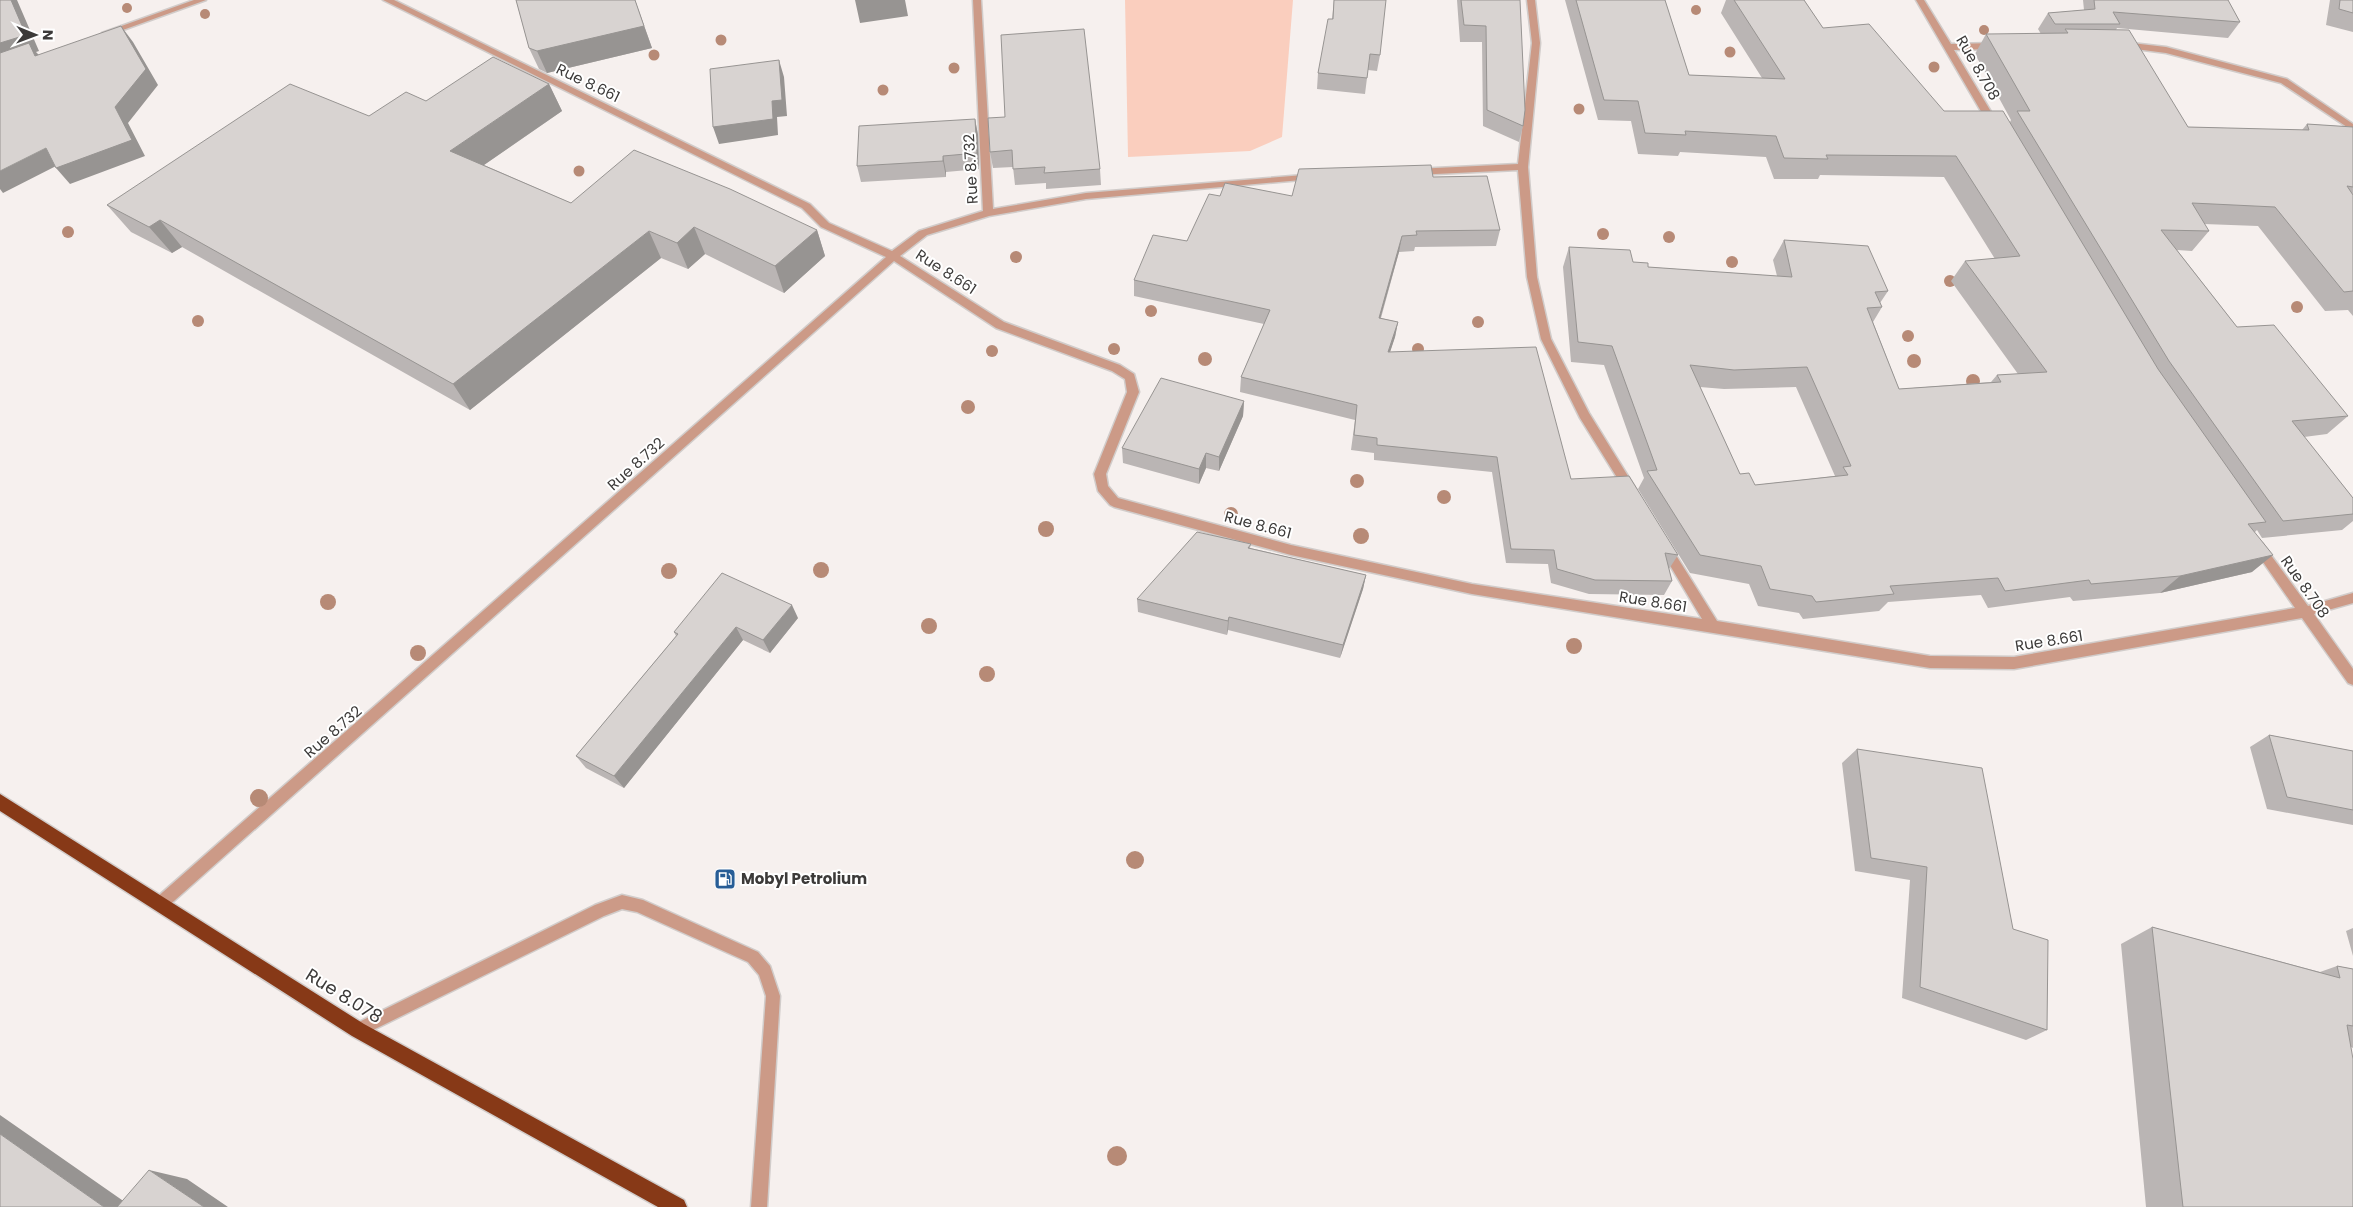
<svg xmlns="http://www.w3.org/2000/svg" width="2353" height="1207" font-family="Poppins,sans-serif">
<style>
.green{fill:#facebe}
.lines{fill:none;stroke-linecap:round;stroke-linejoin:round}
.minor-casing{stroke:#d1ccca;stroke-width:3}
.highway-casing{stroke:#d1ccca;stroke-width:3}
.minor{fill:#cc9a87;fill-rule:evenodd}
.highway{fill:#873917;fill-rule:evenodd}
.tree{fill:#b78a76}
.wall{fill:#bab5b4;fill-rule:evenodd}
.shaded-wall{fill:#979492}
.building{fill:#d8d3d1;stroke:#979492;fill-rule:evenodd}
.labels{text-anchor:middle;stroke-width:4;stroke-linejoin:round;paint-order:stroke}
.street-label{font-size:15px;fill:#3c3a39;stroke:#fff}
.poi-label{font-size:15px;font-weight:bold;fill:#3c3a39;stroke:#fff;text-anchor:start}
.near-street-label{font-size:18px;fill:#3c3a39;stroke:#fff}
</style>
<rect width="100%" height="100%" fill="#f6f0ee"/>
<path class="green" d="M1125,0h168l-11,137 -32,14 -122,6z"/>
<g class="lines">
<g class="minor-casing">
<path id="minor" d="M194,0h12l-97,35 -7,-2z
M383,0h11l416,204 19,19 63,28 27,-20 64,-20 -10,-211h8l12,209 93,-16 230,-19 2,2 -5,3 -227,20 -97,17 -62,19 -27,21 104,66 116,43 14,9 5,18 -33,82 2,12 10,12 173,47 181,39 230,35 -43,-72 2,-3h8l48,77 213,35 84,1 281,-49 -41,-59 -2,-3 2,-3h8l46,63 45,-13v10l-39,11 39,55v16l-5,-2 -46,-65 -288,51 -84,-1 -458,-74 -181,-39 -177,-48 -4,-2 -12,-14 -4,-17 33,-82 -2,-13 -13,-8 -116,-43 -102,-67 -729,648 -5,2 -5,-2 -2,-5 2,-5 731,-642 -65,-30 -19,-19z
M1527,0h8l5,43 -12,124 9,110 14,62 38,74 47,76 -6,5 -4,-2 -46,-74 -39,-79 -14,-62 -9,-107 -103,5 -5,-3 5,-3 103,-5 14,-121z
M1916,0h8l27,44 44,-1 4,3 -4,3 -41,1 45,75 -2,2 -3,1 -5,-3z
M2123,42l43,5 121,32 66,45v7l-72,-48 -115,-30 -46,-6v-4z
M622,895l21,5 115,52 12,14 10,30 -13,211h-16l15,-211 -7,-21 -11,-13 -111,-50 -15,-3 -18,7 -241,119 -5,3 -5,-3 -3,-5 3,-5 242,-120z"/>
</g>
<g class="highway-casing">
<path id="highway" d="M0,794l364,230 320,176 3,7h-29l-306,-171 -352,-225z"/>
</g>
<use href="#minor" class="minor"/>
<use href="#highway" class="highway"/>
</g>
<g class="tree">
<circle cx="127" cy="8" r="5"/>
<circle cx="1696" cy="10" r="5"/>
<circle cx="205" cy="14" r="5"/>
<circle cx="1984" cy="30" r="5"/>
<circle cx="721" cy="40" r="5.5"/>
<circle cx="1730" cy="52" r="5.5"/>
<circle cx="654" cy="55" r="5.5"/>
<circle cx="1934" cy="67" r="5.5"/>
<circle cx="954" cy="68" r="5.5"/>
<circle cx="883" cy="90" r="5.5"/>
<circle cx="1579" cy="109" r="5.5"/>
<circle cx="579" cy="171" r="5.5"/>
<circle cx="68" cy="232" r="6"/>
<circle cx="1603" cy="234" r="6"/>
<circle cx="1669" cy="237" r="6"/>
<circle cx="1016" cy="257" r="6"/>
<circle cx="1732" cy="262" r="6"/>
<circle cx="1950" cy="281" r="6"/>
<circle cx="2297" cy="307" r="6"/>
<circle cx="1151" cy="311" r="6"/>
<circle cx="198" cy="321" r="6"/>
<circle cx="1478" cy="322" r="6"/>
<circle cx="1908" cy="336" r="6"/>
<circle cx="1114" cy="349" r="6"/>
<circle cx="1418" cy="349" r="6"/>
<circle cx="992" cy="351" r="6"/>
<circle cx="1205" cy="359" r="7"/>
<circle cx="1914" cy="361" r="7"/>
<circle cx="1973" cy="381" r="7"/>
<circle cx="968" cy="407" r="7"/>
<circle cx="1357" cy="481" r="7"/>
<circle cx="1444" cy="497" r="7"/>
<circle cx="1231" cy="514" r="7"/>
<circle cx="1046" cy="529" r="8"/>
<circle cx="1361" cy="536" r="8"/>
<circle cx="821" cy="570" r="8"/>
<circle cx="669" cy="571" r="8"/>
<circle cx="328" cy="602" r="8"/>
<circle cx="929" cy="626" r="8"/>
<circle cx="1574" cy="646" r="8"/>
<circle cx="418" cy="653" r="8"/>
<circle cx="987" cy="674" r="8"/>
<circle cx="259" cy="798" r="9"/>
<circle cx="1135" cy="860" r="9"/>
<circle cx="1117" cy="1156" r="10"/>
</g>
<path class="wall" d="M516,0h119l17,48 -105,25 -8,-4 -10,-21z
M1334,0l46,55 -3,16 -9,-1 -3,24 -48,-5 1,-16 14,-54z
M1457,0h63l3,126 -4,16 -36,-16 -1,-84h-22z
M1565,0h100l24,75 73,3 -41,-65 5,-13h78l19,28 121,83 66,11 1,-2 -36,-66 11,-20h55l-3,-5 10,-16 36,-3 -1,-10h145l12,22 -12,16 -111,-10 -1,2 72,97 114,3 5,-6 46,3v189l-5,-6 -23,1 -67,-85 -54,-2 5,7 -17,20 -15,-1 60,77 111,89 -21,18 -23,3 49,61v23l-11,9 -80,8 -5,-8 -2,2 -3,40 -92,21 -87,8 -3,-4 -82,11 -7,-13 -93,7 -9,9 -76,8 -4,-6 -41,-7 -9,-22 -59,-11 -52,-84 6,-11 -40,-113 -33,-3 -8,-95 6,-20 64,15 15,5 129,9 -4,-16 11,-20 104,51 -8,12 2,4 -9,15 26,67 92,-7 6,-7 21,-1 -67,-93 14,-20 30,-2 -51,-82 -124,-2 -2,4h-44l-8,-22 -86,-5 -2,4 -40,-2 -7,-33 -33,-1zM1700,387l24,2 72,-2 39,89 -80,9 -15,-11z
M2330,0h23v32l-27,-7z
M549,84l13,27 -78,54 87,38 246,27 8,26 -41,37 -79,-39 -17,15 -27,-11 -191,152 -288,-163 -10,6 -41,-21 -24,-27 262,-89 57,-15z
M988,118l112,51 1,16 -55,4v-6l-31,2 -2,-18 -20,1 -3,-16z
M975,119l3,16 1,34 -33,3v5l-85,5 -4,-16z
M1433,177l67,53 -4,16 -81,1 -1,4 -15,1 -18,66 17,4 -3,15 -5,15 288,203 -9,14 3,12 -8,14 -75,-1 -38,-11 -3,-19 -42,-1 -14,-91 -118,-12v-7l-23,-3 4,-30 -115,-28 1,-15 23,-53 -130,-28v-16l53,-39 33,-45h72z
M1244,401l-1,15 -24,55 -13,-3 -7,16 -76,-21 -1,-15z
M1251,544l-1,4 116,27 -3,14 -23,69 -112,-28 -1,5 -89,-23 -1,-13z
M798,618l-28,35 -27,-13 -119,148 -38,-20 -10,-12 100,-120 -2,-4z
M2269,735l84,16v74l-86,-16 -17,-62z
M1857,749l156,180 34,101 -21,10 -124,-42 8,-118 -55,-9 -13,-108z
M2152,927l168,45 17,-6 16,3v79l-2,-1 2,160h-207l-25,-263z
M2353,928v28l-7,-25z"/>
<path class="shaded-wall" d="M11,0h6l22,51 -3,1 7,7 -43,5v-21z
M635,0l17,48 -105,25 -10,-22z
M855,0h50l3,16 -48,7z
M121,26l12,16 25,43 -30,38 17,33 -75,28 -14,-16 59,-61z
M779,60l5,17 3,39 -10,1 1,18 -59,9 -6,-17 59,-26z
M549,84l13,27 -97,67 -15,-27z
M975,119l3,16 1,34 -2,-16z
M46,148l14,16 -57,29 -3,-4v-18z
M943,156l3,16v5l-3,-16z
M160,220l22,27 -10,6 -23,-26z
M694,227l11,27 -17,15 -11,-26z
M817,230l8,26 -41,37 -9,-27z
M649,231l12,27 -191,152 -17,-26z
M1402,236l-3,16 -23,81 3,-15z
M1398,322l-3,15 -10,30 3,-15z
M1244,401l-1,15 -24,55v-14z
M1206,453v15l-7,16v-15z
M2273,555l-21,17 -92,21 20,-17z
M1366,575l-3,14 -23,69 3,-13z
M792,605l6,13 -28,35 -7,-13z
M1229,617l-1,13 -1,5 1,-14z
M736,627l7,13 -119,148 -10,-12z
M0,1115l132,92h-28l-104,-73z
M149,1170l38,9 41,28h-24z"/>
<path class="building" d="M0,0h11l15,35 -26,8z
M516,0h119l9,26 -107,25 -8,-3z
M1334,0h52l-6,55 -10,-1 -3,24 -49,-5 10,-54h5z
M1461,0h59l5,110 -2,16 -36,-16 -1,-84 -22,-1z
M1576,0h89l24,75 96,4 -51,-79h70l19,28 46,-4 75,87h59l155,258 108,153 -18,2 25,31 -93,21 -89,8 -2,-4 -84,11 -7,-13 -108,8 4,8 -78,8 -4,-6 -42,-7 -9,-23 -61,-11 -53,-84 10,-1 -45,-124 -34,-4 -9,-95 61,3 3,12 15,1v4l144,10 -8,-37 84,6 20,45 -13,1 7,15 -15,1 32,81 102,-7 -4,-7 50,-3 -82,-111 55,-5 -64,-100 -130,-1 2,4 -44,-1 -8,-22 -91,-5 1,4 -41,-2 -7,-32 -34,-1zM1690,365l44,5 73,-3 44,99 -8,1 5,8 -93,10 -6,-12 -9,1z
M2094,0h134l12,22 -127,-10 7,12h-65l-7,-11 47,-4z
M2340,0h13v13l-14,-4z
M121,26l25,43 -31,38 17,33 -76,28 -10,-20 -46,23v-118l29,-10 6,13z
M1084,29l16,140 -56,4 1,-6 -32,2 -1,-19 -22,2 -2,-34 17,-1 -4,-82z
M2065,29l64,1 59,97 121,3 -2,-6 46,3v60l-6,-1 6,9v96l-9,1 -69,-85 -83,-4 17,28 -48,-1 76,97 37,-2 74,91 -56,5 61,77v16l-70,7 -114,-160 -152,-250h13l-44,-77 82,-1z
M493,57l56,27 -99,67 121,52 63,-53 96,39 87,41 -42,36 -81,-39 -17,16 -28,-12 -196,153 -293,-164 -11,7 -42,-22 183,-121 79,32 37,-24 20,9z
M779,60l3,40 -10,1 1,18 -60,8 -3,-58z
M975,119l2,34 -34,3v5l-86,5 2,-40z
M1431,165l2,12 54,-1 13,54 -84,1 1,4 -15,1 -23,82 19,4 -10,30 148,-5 35,132 58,-3 49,79 -13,-2 7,28 -77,-1 -38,-11 -3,-19 -43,-1 -14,-92 -120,-12v-7l-23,-3 3,-30 -116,-28 29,-67 -136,-30 19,-45 34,6 22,-47 11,2 5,-13 67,13 7,-27z
M1161,378l83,23 -25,56 -13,-4 -7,16 -77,-21z
M1197,532l54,12 -3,4 118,27 -23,70 -114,-28 -1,4 -91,-22z
M722,573l70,32 -29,35 -27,-13 -122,149 -38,-20 102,-122 -4,-2z
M2269,735l84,16v59l-66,-13z
M1857,749l125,19 31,161 35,11 -1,90 -127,-43 7,-120 -56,-9z
M2152,927l188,51 -3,-12 16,3v57l-6,-1 6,34v148h-170z
M0,1134l104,73h-104z
M149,1170l55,37h-87z"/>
<defs>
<g id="fuel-square" transform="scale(1.125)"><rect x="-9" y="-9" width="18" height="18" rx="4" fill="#275d96" stroke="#fff"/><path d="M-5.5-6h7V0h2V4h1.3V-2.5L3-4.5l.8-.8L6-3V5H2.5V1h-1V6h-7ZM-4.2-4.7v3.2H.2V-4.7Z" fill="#fff"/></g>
</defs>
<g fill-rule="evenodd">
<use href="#fuel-square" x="725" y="879"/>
</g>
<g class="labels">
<g class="street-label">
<text transform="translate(1978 68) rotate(60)" y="5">Rue 8.708</text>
<text transform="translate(588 83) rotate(26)" y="5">Rue 8.661</text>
<text transform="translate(971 169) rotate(-93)" y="5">Rue 8.732</text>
<text transform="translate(946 272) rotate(33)" y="5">Rue 8.661</text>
<text transform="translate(636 464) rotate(-42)" y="5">Rue 8.732</text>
<text transform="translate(1258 525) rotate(15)" y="5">Rue 8.661</text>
<text transform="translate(2305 587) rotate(55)" y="5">Rue 8.708</text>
<text transform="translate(1653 602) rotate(9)" y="5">Rue 8.661</text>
<text transform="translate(2049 641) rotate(-9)" y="5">Rue 8.661</text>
<text transform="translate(333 732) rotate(-41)" y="5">Rue 8.732</text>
</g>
<g class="poi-label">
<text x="741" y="884">Mobyl Petrolium</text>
</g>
<g class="near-street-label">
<text transform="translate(344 996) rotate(32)" y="6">Rue 8.078</text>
</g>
</g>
<g transform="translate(35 35) rotate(91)" stroke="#ffffff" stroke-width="4" paint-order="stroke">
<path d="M0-4L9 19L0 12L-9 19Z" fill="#3c3a39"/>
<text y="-8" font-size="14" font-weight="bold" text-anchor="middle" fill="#3c3a39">N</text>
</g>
</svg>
